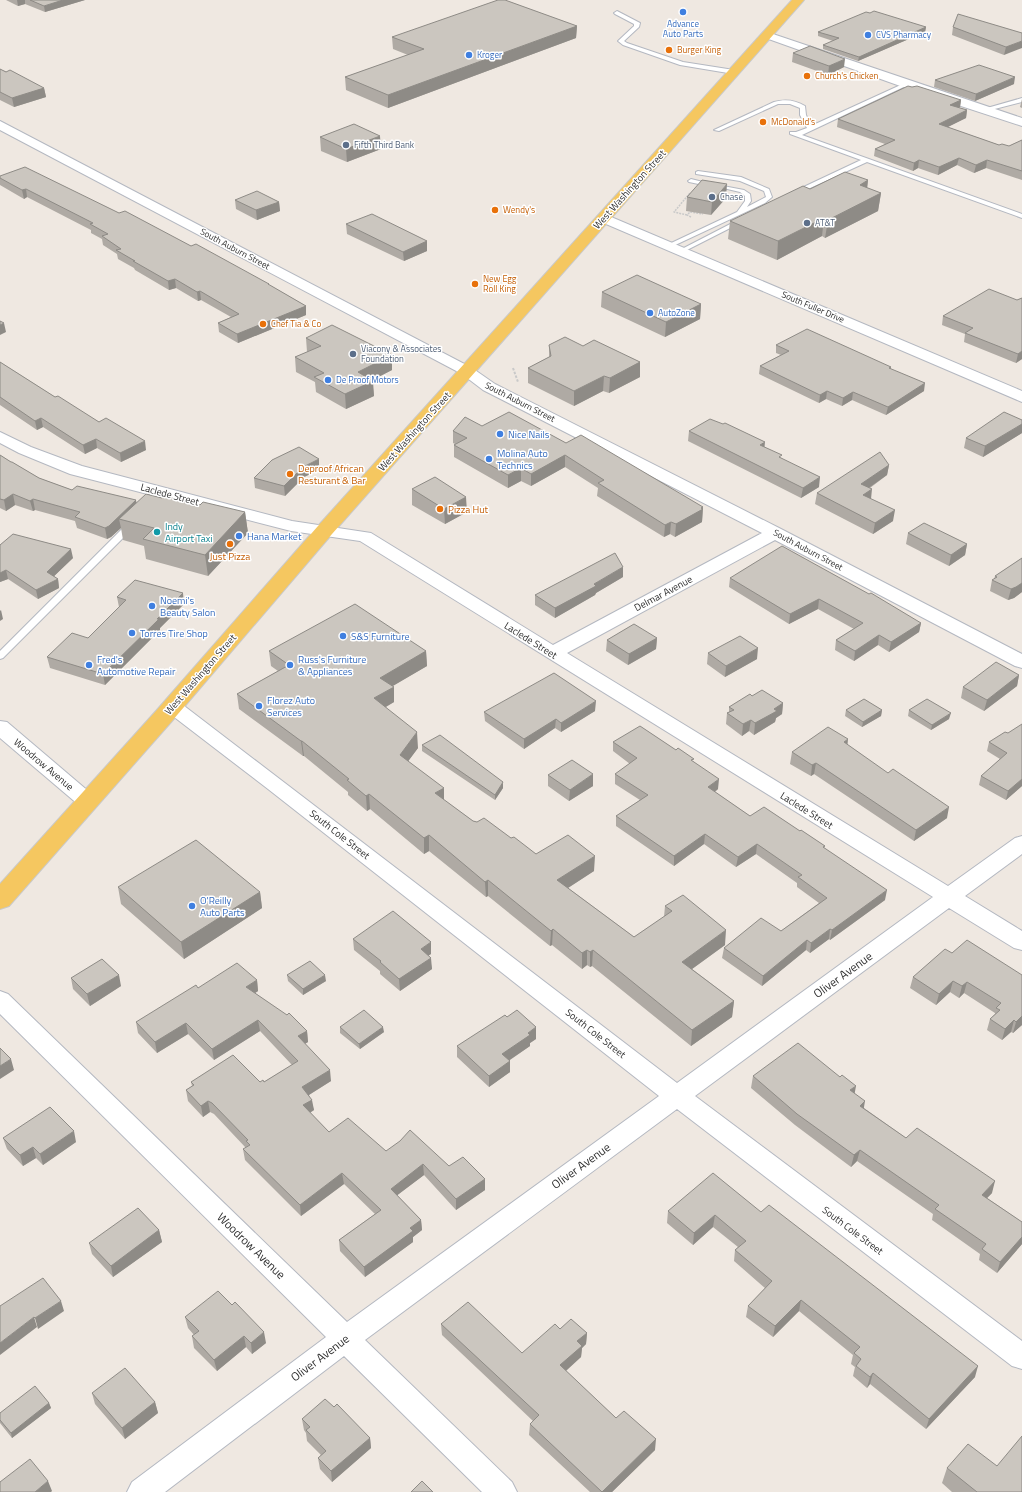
<svg xmlns="http://www.w3.org/2000/svg" width="1022" height="1492" font-family="'Titillium Web',sans-serif">
<style>
.lines{fill:none;stroke-linecap:round;stroke-linejoin:round}
.lane-casing{stroke:#b4b8c1;stroke-width:2}
.street-casing{stroke:#b4b8c1;stroke-width:2}
.primary-casing{stroke:#c9c9c9;stroke-width:2}
.path-far1{stroke:#c9c9c9;stroke-width:1.5;stroke-dasharray:2 1;stroke-linecap:butt}
.path{stroke:#c9c9c9;stroke-width:2;stroke-dasharray:2.5 1.5;stroke-linecap:butt}
.lane{fill:#fff;fill-rule:evenodd}
.street{fill:#fff;fill-rule:evenodd}
.primary{fill:#f5c760;fill-rule:evenodd}
.wall{fill:#afaaa4}
.shaded-wall{fill:#8e8b86}
.building{fill:#cbc6bf;stroke:#8e8b86}
.shop-dot{fill:#3f7fe0;stroke:#fff;stroke-width:1.5}
.food-dot{fill:#e8710a;stroke:#fff;stroke-width:1.5}
.service-dot{fill:#5c6f8a;stroke:#fff;stroke-width:1.5}
.culture-dot{fill:#0f9aa8;stroke:#fff;stroke-width:1.5}
.labels{text-anchor:middle;stroke-width:3;stroke-linejoin:round;paint-order:stroke}
.far-shop-label{font-size:9px;fill:#366cbe;stroke:#fff;text-anchor:start}
.far-food-label{font-size:9px;fill:#c56008;stroke:#fff;text-anchor:start}
.far-service-label{font-size:9px;fill:#4e5e75;stroke:#fff;text-anchor:start}
.far-street-label{font-size:9px;fill:#2e2e2e;stroke:#fff}
.street-label{font-size:10px;fill:#2e2e2e;stroke:#fff}
.shop-label{font-size:10px;fill:#366cbe;stroke:#fff;text-anchor:start}
.food-label{font-size:10px;fill:#c56008;stroke:#fff;text-anchor:start}
.culture-label{font-size:10px;fill:#0d838f;stroke:#fff;text-anchor:start}
.near-street-label{font-size:12px;fill:#2e2e2e;stroke:#fff}
</style>
<rect width="100%" height="100%" fill="#efe8e1"/>
<g class="lines">
<g class="lane-casing">
<path id="lane" d="M617,11l23,12 -1,4 -15,14 3,2 56,19 51,8 3,2 -3,2 -54,-9 -57,-20 -5,-4 16,-15v-2l-19,-10 -1,-1z
M905,83l5,1 -108,51 220,79v4l-155,-56 -70,32h-4v-2l68,-32 -71,-26v-2h6l11,-4 -7,-13v-7l-10,-4h-12l-59,27 -5,-1 60,-28c11,-3 21,-2 31,4l1,9 5,11z
M1022,98v4l-39,10 -3,-2z
M698,171l43,6 28,12 3,8 -7,6 -94,44h-4v-2l70,-33 8,-11v-5l-5,-4 -17,-4v-2l21,4 6,4 1,7 -4,6 19,-10 -2,-6 -24,-10 -44,-7v-2z
M691,179l20,5 -3,2 -19,-4 -1,-1z
M740,219l2,1v2l-59,30 -5,-1z
M131,522l3,1 1,2 -1,2 -131,131 -3,1v-8l128,-128z"/>
</g>
<g class="street-casing">
<path id="street" d="M767,32l255,86v8l-119,-39 -140,-50 -2,-2z
M0,121l472,247 23,16 286,145 241,125v14l-7,-2 -240,-126 -208,113 381,233 67,-48 7,-2v18l-57,42 57,35v19l-8,-2 -65,-40 -254,188 327,245v28l-10,-3 -335,-257 -312,231 147,142 5,10h-35l-138,-136 -179,136h-38l5,-10 194,-145 -326,-323v-23l8,3 339,328 312,-226 -391,-307 -103,-79 -3,-4 3,-4 7,-2 7,2 498,381 256,-186 -573,-356 -69,-10 -221,-57 -51,-21 -19,-10v-11l31,15 51,19 210,55 79,12 182,112 209,-112 -279,-143 -21,-16 -462,-244z
M604,214l418,177v11l-423,-181 -2,-3 2,-3z
M0,721l7,1 87,74 3,5 -3,5 -7,2 -7,-2 -80,-68z"/>
</g>
<g class="primary-casing">
<path id="primary" d="M792,0h12l-472,534 -160,187 -163,185 -9,3v-25l156,-173 162,-185z"/>
</g>
<path class="path-far1" d="M687,215l-13,-3 16,-19
M691,217l-4,-2 3,-3 13,2"/>
<path class="path" d="M513,368l5,14"/>
<use href="#lane" class="lane"/>
<use href="#street" class="street"/>
<use href="#primary" class="primary"/>
</g>
<path class="wall" d="M6,0h79l-40,12 -20,-8 -7,2z
M577,26l-1,12 -188,70 -42,-18 -1,-13 63,-22 -15,-6 -1,-12z
M926,27l-1,5 -67,29 -35,-12v-4l10,-4 -15,-5v-4z
M953,27l69,6 -18,22 -52,-20z
M793,53l51,14 -16,8 -36,-13z
M0,69l44,19 2,9 -32,10 -14,-7z
M935,80l79,4 -39,17 -41,-14z
M1022,99v9l-2,-1z
M961,100l-1,7 -1,1 8,2 -1,8 -19,9 52,18 10,1 13,-6v40l-36,-12 -12,5 -17,-8 -19,10 -20,-7 -5,3 -39,-15 1,-7 10,-5 -48,-17 1,-8z
M320,137l61,12 -34,13 -26,-11z
M0,176l119,37 72,33 78,39 37,21v9l-68,28 -19,-11 -1,-9 13,-6 -30,-17 -3,1 -22,-13 -7,2 -34,-20 -1,-2 -16,-9 -1,-5 -14,-9 -1,-6 -11,-6v-3l-64,-33 -3,2 -24,-14z
M868,180l-1,8 14,5 -3,18 -53,27 -3,-2 -45,24 -49,-21 2,-18 80,-32z
M687,197l39,1 -15,17 -25,-4z
M235,200l44,2 1,9 -23,9 -21,-11z
M346,224l81,17v10l-23,10 -57,-27z
M602,292l99,12 -1,15 -35,18 -64,-30z
M1022,298v61l-6,4 -52,-21 1,-8 -23,-9 1,-9 74,-16z
M306,338l86,17v15l-20,10 2,16 -28,13 -30,-17 -1,-10 -19,-10 -1,-15 12,-5z
M549,345l34,1 57,16v15l-31,16 -6,-2 -29,15 -46,-23v-15l21,-11z
M776,345l115,22v2l33,22 -38,24 -34,-15 -10,6 -16,-7 -7,4 -60,-29 1,-8 21,-11 -5,-2z
M0,362l55,35 44,25 47,28 -25,12 -24,-14 -12,6 -42,-27 -6,3 -37,-25z
M1022,420v13l-39,24 -19,-9 2,-10z
M482,426l84,17 137,64 -1,15 -27,15 -5,-3 -6,3 -67,-41 1,-8 -33,-21 -34,19 -10,-5 -13,7 -54,-31v-12l1,-1 -2,-1v-12z
M689,431l75,16 17,11 38,29 -18,11 -113,-57z
M0,455l11,7 28,16 33,12 65,13 25,-5 83,14 3,21 -40,43 -62,-17 -2,-13 -21,-6 -2,-12 -10,9 -4,2 -30,-11 -2,-7 -40,-11 -2,1 -18,-6 -9,6 -6,-3z
M889,465l-2,10 -17,13 1,11 22,22 -20,13 -58,-30 2,-11z
M319,470l-15,7 -19,19 -30,-8 -1,-10z
M412,489l55,23 -22,12 -33,-19z
M908,533l59,11 -2,11 -16,11 -43,-22z
M0,545l73,13 -19,18 4,3 1,9 -21,11 -30,-20 -8,3z
M1022,558v34l-8,6 -6,2 -18,-9 2,-11 2,-1 1,-3z
M623,577l-27,16 -1,2 -40,23 -20,-13v-10z
M730,578l191,45 -2,9 -30,20 -11,-7 -24,16 -19,-11 1,-10 18,-11 -36,-20 -29,15 -60,-37z
M117,597l67,7 -24,24v2l-55,55 -55,-17 -3,-11 41,-19 31,-31z
M657,638l-1,11 -28,16 -22,-14 1,-11z
M269,651h157l1,15 -35,20 2,16 -8,5 32,41 -10,13 36,39 29,21 38,17 25,16 58,17 -26,17 66,49 30,-20 1,-11 60,39 -33,24 42,32 -2,16 -41,29 -99,-80 -2,1 -3,-2 -5,4 -30,-24 -2,1 -62,-50 -2,1 -57,-46 -5,3 -54,-45 -3,2 -19,-16v-3l-44,-36h-1l-64,-47 -2,-15 41,-23 -7,-5z
M708,653l49,6 -32,18 -18,-13z
M1019,675l-2,11 -33,25 -23,-13 2,-11z
M752,696l31,7 -1,11 -6,4 -1,4 -21,13 -5,-4 -7,5 -16,-12 1,-11 2,-1v-5z
M846,710h36l-1,6 -19,11 -17,-11z
M909,710l40,9 -18,11 -23,-14z
M595,711l-34,21 -6,-4 -31,21 -39,-28 -1,-9z
M1008,733l14,53 -16,14 -27,-15 2,-9 19,-17 -13,-8 2,-9z
M613,742l80,19 25,28 -3,3 35,24 50,15 25,15 -1,2 61,52 -55,40 -1,-1 -19,14 -4,-3 -44,36 -40,-28 2,-10 57,-17 38,-28 -22,-16v-4l-41,-29 -20,13 -32,-23 -30,22 -58,-40v-10l24,-16 -25,-16v-10l15,-10 -17,-13z
M422,745l81,43 -8,12 -73,-49z
M848,745l99,73 -33,23 -100,-67 -3,2 -21,-12 2,-12z
M548,775l45,11 -24,15 -21,-15z
M118,887l142,5 2,16 -78,51 -63,-55z
M353,939l78,15 -2,1 3,14 -32,22 -20,-17v-3l-26,-21z
M952,953l70,22v50l-9,8 -2,-1 -9,8 -15,-10 3,-11 5,-5v-1l-31,-20 -5,5 -9,-6 -14,13 -26,-17 3,-11z
M287,975l39,6 -23,14 -15,-14z
M71,978l50,8 -31,20 -17,-17z
M257,980l1,11 -3,2 52,38 1,11 -3,2 26,37 -22,14 5,15 -4,3 19,19 57,19 63,15 36,13v11l-29,20 -32,-35 -27,20 24,25 1,10 -9,7v5l-48,35 -25,-26 -1,-11 36,-26 -31,-30 -43,32 -56,-56 -2,-11 3,-1 -32,-34 -4,-2 -7,5 -15,-16 -2,-11 6,-4 -1,-4h73l28,-17 -32,-34 -46,29 -26,-26 -31,19 -19,-20 -2,-11 62,-34z
M340,1027l44,5 -24,17 -20,-16z
M536,1039l-6,4v3l-20,14v12l-21,15 -32,-30v-11z
M753,1076l102,18 9,14 42,30 86,55 -5,5 35,24v22l-25,29 -18,-13 1,-6 -48,-34 1,-6 -76,-53 -6,6 -56,-42 -44,-37z
M3,1138l73,4 -33,23 -7,-7 -13,8 -16,-17z
M668,1211l93,1 214,165 -49,52 -56,-45 -3,4 -14,-12 2,-9 -4,-3 2,-9 -54,-44 -26,26 -27,-20 2,-11 17,-18 -31,-27 1,-11 3,-3 -25,-20 -20,18 -26,-22z
M159,1230l3,12 -49,35 -21,-23 -3,-11z
M185,1317l81,26 -14,11 -6,-7 -29,24 -23,-23 -2,-12 2,-1 -6,-7z
M441,1324l81,29 65,-20 -1,11 -4,4 -1,9 -15,14 50,47 39,32 -43,42h-22l-61,-57 1,-11 3,-3 -91,-86z
M92,1393l63,9 3,11 -33,26 -30,-35z
M49,1403l2,5 -39,30 -12,-15v-10z
M334,1407l36,31 1,10 -39,34 -12,-13 -2,-11 3,-3 -14,-14 -1,-8 -2,-3 -2,-11z
M947,1468l75,24h-70l-10,-9z"/>
<path class="shaded-wall" d="M17,0h8v4l-7,2z
M63,0h22l-40,12 -1,-6z
M577,26l-1,12 -188,70v-13z
M926,27l-1,5 -67,29 1,-4z
M1022,41v7l-18,7 2,-8z
M845,59l-1,8 -16,8 1,-9z
M1015,77l-1,7 -39,17 1,-7z
M44,88l2,9 -32,10 -2,-9z
M961,100l-1,7 -11,5 1,-7z
M967,110l-1,8 -28,14 1,-8z
M380,136l1,13 -34,13 -1,-13z
M959,158l-2,7 -19,10 1,-8z
M919,160l-1,8 -5,3 1,-8z
M987,160l-1,8 -12,5 2,-8z
M868,180l-2,18 -6,-13z
M727,184l-1,14 -15,17 1,-13z
M26,189l1,8 -3,2 -2,-9z
M881,193l-3,18 -53,27 3,-18z
M279,202l1,9 -23,9 -1,-10z
M824,218l-2,18 -45,24 1,-19z
M427,241v10l-23,10 -1,-9z
M175,279l1,9 -7,2 -1,-9z
M200,291l1,9 -3,1 -1,-9z
M701,304l-1,15 -35,18 1,-15z
M306,306v9l-68,28 -1,-9z
M4,323l2,9 -6,3v-10z
M1022,351v8l-6,4 2,-9z
M392,355v15l-33,17 -1,-15z
M640,362v15l-31,16 1,-15z
M604,376l-1,15 -29,15v-15z
M373,381l1,15 -28,13 -1,-15z
M925,383l-1,8 -38,24 2,-8z
M827,391l-1,8 -7,4 1,-8z
M853,392l-1,8 -10,6 1,-8z
M41,418l2,9 -6,3 -2,-9z
M1022,424v9l-39,24 2,-11z
M96,439l1,9 -12,6 -2,-9z
M145,441l1,9 -25,12 -1,-9z
M765,442l-1,10 -4,-7z
M565,455v12l-34,19v-12z
M319,459v11l-15,7 -19,19 -1,-10 19,-19z
M889,465l-2,10 -27,19 1,-10z
M521,468v13l-13,7v-13z
M820,477l-1,10 -18,11 2,-10z
M872,489l-1,10 -8,-4z
M13,494l2,11 -9,6 -2,-11z
M466,497l1,15 -22,12 -1,-15z
M33,499l2,11 -2,1 -3,-10z
M136,500l2,11 -19,8 2,9 -10,9 -4,2 -2,-11z
M703,507l-1,15 -27,15 1,-13z
M895,510l-2,11 -20,13 2,-11z
M245,512l3,21 -40,43 -3,-21z
M671,522l-1,12 -6,3 1,-12z
M967,544l-2,11 -16,11 2,-11z
M71,549l2,9 -24,23 -2,-9z
M623,567v10l-27,16 -1,2 -40,23v-10l39,-24z
M6,570l2,9 -8,3v-9z
M58,579l1,9 -21,11 -2,-9z
M1022,583v9l-8,6 -6,2 3,-11z
M183,593l1,11 -24,24v2l-55,55 -2,-11z
M819,599l-1,10 -29,15 1,-10z
M1,610l2,9 -3,2v-10z
M921,623l-2,9 -30,20 2,-10z
M879,635l-1,10 -24,16 1,-10z
M657,638l-1,11 -28,16 1,-11z
M758,648l-1,11 -32,18 1,-11z
M426,651l1,15 -46,27 -1,-15z
M1019,675l-2,11 -33,25 3,-11z
M394,687v15l-19,11 -1,-15z
M596,701l-1,10 -34,21v-9z
M783,703l-1,11 -6,4 -1,4 -21,13 1,-12 19,-14z
M882,710l-1,6 -19,11 1,-5z
M951,713l-2,6 -18,11 1,-5z
M556,719l-1,9 -31,21v-10z
M751,720l-2,11 -7,5 1,-12z
M417,732l1,16 -17,23 -1,-16z
M848,739l-1,11 -3,-8z
M301,741h1l2,15h-1z
M816,763l-2,11 -3,2 1,-11z
M593,774v12l-24,15 1,-11z
M719,779l-1,10 -11,8 1,-10z
M1022,779v7l-16,14 2,-9z
M503,782v6l-8,12v-5z
M444,788v15l-9,-10z
M369,794l1,15 -3,2 -1,-15z
M949,807l-2,11 -33,23 2,-11z
M705,834l-1,10 -30,22v-10z
M429,835v16l-5,3v-16z
M757,844l-1,10 -20,13 2,-10z
M595,856l-1,15 -37,24v-15z
M488,880v16l-2,1 -1,-15z
M887,890l-2,10 -55,40 2,-10z
M260,892l2,16 -78,51 -3,-17z
M553,929l-1,16 -2,1 1,-15z
M830,929l-1,10 -19,14 1,-10z
M726,930l-1,15 -44,32 1,-15z
M807,940l-1,10 -44,36 1,-10z
M431,942v12l-10,6v-11z
M587,950v15l-5,4v-16z
M593,950l-1,16 -2,1v-15z
M431,958l1,11 -32,22 -1,-12z
M119,975l2,11 -31,20 -3,-12z
M325,975l1,6 -23,14v-6z
M257,980l1,11 -10,7 -2,-11z
M953,981l-3,11 -14,13 3,-11z
M967,982l-3,11 -5,5 3,-12z
M734,1001l-2,16 -41,29 1,-16z
M1022,1016v9l-9,8 3,-11z
M258,1020l2,11 -46,29 -2,-11z
M1014,1020l-3,12 -9,8 3,-11z
M186,1023l2,11 -31,19 -2,-11z
M383,1027l1,5 -24,17 -1,-5z
M536,1027v12l-6,4v3l-28,19v-11l26,-21z
M307,1031l1,11 -9,5 -1,-11z
M11,1059l3,11 -14,9v-13z
M510,1061v11l-21,15v-11z
M330,1070l1,11 -27,17 -2,-11z
M856,1086l-2,11 -4,-7z
M312,1100l2,10 -10,6 -1,-11z
M208,1101l2,11 -7,5 -2,-11z
M865,1101l-2,12 -3,-7z
M74,1131l2,11 -33,23 -3,-11z
M33,1147l3,11 -13,8 -3,-11z
M860,1150l-3,11 -6,6 3,-12z
M423,1164l1,11 -33,25v-11z
M342,1173l2,11 -43,32 -1,-11z
M485,1179v11l-29,20v-11z
M995,1181l-3,12 -13,13 3,-11z
M715,1215l-2,12 -20,18 1,-12z
M421,1220l1,10 -9,7v5l-48,35 -1,-10 46,-39z
M159,1230l3,12 -49,35 -2,-11z
M1022,1237v7l-25,29 3,-11z
M801,1300l-2,11 -26,26 2,-11z
M61,1301l3,10 -26,18 -3,-11z
M34,1317l3,10 -37,28v-12z
M264,1332l2,11 -14,11 -1,-11z
M587,1333l-1,11 -4,4 -1,9 -21,19v-11l17,-24z
M244,1336l2,11 -29,24 -3,-11z
M978,1366l-3,11 -49,52 3,-10z
M873,1373l-3,11 -3,4 3,-11z
M155,1402l3,11 -33,26 -3,-11z
M49,1403l2,5 -39,30 -1,-5z
M370,1438l1,10 -39,34 -1,-11z
M656,1439l-1,11 -43,42h-10z
M48,1481l4,10 -1,1h-16z"/>
<path class="building" d="M30,0h33l-19,6z
M498,0h7l72,26 -189,69 -43,-18 79,-28 -32,-12z
M874,11l52,16 -67,30 -36,-12 16,-7 -21,-6 48,-20 4,1z
M958,14l64,19v8l-16,6 -53,-20z
M810,46l35,13 -16,7 -36,-13z
M979,65l36,12 -39,17 -41,-14z
M0,69l6,3 4,-2 34,18 -32,10 -12,-6z
M908,86l4,1 5,-1 44,14 -11,5 17,5 -28,14 60,21 3,-1 7,2 13,-6v31l-35,-11 -11,5 -17,-7 -20,9 -20,-7 -5,3 -39,-14 20,-9 -57,-21z
M354,124l26,12 -34,13 -26,-12z
M25,167l94,46 6,-2 66,35 5,-2 73,40h-1l38,22 -69,28 -19,-11 21,-9 -39,-23 -3,1 -22,-13 -7,2 -35,-20h2l-19,-11 5,-1 -19,-13 6,-2 -18,-10 3,-1 -67,-34 -4,1 -22,-12v-2z
M845,172l23,8 -8,5 21,8 -53,27 -4,-2 -46,23 -48,-20 73,-35 7,3z
M702,180l25,4 -15,18 -25,-5z
M257,191l22,11 -23,8 -21,-10z
M372,214l55,27 -24,11 -57,-28z
M637,275l64,29 -35,18 -64,-30z
M989,289l28,11 5,-2v53l-4,3 -53,-21 8,-5 -30,-12z
M0,321l4,2 -4,2z
M332,325l60,30 -34,17 15,9 -28,13 -31,-17 10,-4 -29,-16 26,-11 -15,-8z
M807,329l84,38 -2,1 36,15 -37,24 -35,-15 -10,6 -16,-7 -7,4 -60,-29 29,-15 -13,-6z
M565,337l18,9 11,-6 46,22 -30,16 -6,-2 -30,15 -46,-23 23,-12 -2,-11z
M0,362l55,35 3,-1 41,26 7,-4 39,23 -25,12 -24,-14 -13,6 -42,-27 -6,3 -35,-24z
M509,412l57,31 15,-8 122,72 -2,1 2,1 -27,15 -5,-2 -6,3 -67,-42 6,-3 -39,-25 -34,19 -10,-6 -13,7 -54,-30 13,-7 -14,-7 12,-14 17,9z
M1004,412l18,8v4l-37,22 -19,-8z
M710,419l13,5 2,-1 40,19 -5,3 22,10 -3,2 41,20 -17,11 -114,-57z
M299,447l20,12 -16,8 -19,19 -30,-8 18,-18z
M880,452l9,13 -28,19 11,5 -9,6 32,15 -20,13 -58,-30z
M0,455l11,7h1l27,16 33,12 5,-4 59,14 -27,26 -4,2 -30,-11 5,-5 -47,-13 -3,2 -17,-7 -9,6 -4,-1z
M435,477l31,20 -22,12 -32,-20z
M146,494l16,4 2,-2 36,9 3,-3 42,10 -40,43 -62,-16 11,-11 -35,-9z
M924,523l43,21 -16,11 -43,-22z
M13,534l58,15 -24,23 11,7 -22,11 -30,-20 -6,3v-28z
M782,546l87,48 2,-1 50,30 -30,19 -12,-7 -24,16 -19,-11 27,-17 -44,-24 -29,15 -60,-36z
M615,553l8,14 -29,17 2,2 -41,22 -20,-13z
M1022,558v25l-6,4 -5,2 -19,-9 5,-3 -2,-1z
M135,580l48,13 -26,26h2l-56,55 -56,-17 25,-24 16,5 38,-38 -9,-3z
M355,604l71,47 -46,27 14,9 -20,11 43,34 -17,23 44,33 -9,5 38,28 4,1 7,-4 27,20 3,-1 22,17 32,-19 27,21 -38,24 77,57 38,-26 -7,-5 18,-11 43,35 -44,32 52,39 -42,29 -99,-80 -3,2 -3,-2 -5,3 -29,-24 -2,2 -63,-51 -3,2 -56,-47 -5,3 -55,-44 -3,2 -19,-16 2,-1 -47,-38h-1l-64,-47 52,-29 -20,-14z
M634,624l23,14 -28,16 -22,-14z
M740,636l18,12 -32,18 -18,-13z
M996,662l23,13 -32,25 -24,-13z
M554,673l42,28 -35,22 -5,-4 -32,20 -40,-27z
M762,690l21,13 -9,6 3,2 -22,12 -4,-3 -8,4 -16,-11 7,-3 -5,-3 21,-13 2,2z
M864,699l18,11 -19,12 -17,-12z
M927,699l24,14 -19,12 -23,-15z
M1022,724v55l-14,12 -27,-15 26,-23 -18,-11 16,-10 3,1z
M640,726l36,24 2,-2 16,11 -3,1 28,19 -11,8 42,29 14,-9 36,24 1,-1 24,16 -2,1 64,43 -55,40 -2,-1 -19,14 -4,-3 -44,36 -39,-28 37,-30 20,13 46,-33 -29,-21 4,-2 -45,-31 -19,13 -33,-23 -31,22 -58,-40 32,-21 -33,-21 22,-16 -24,-16z
M828,727l20,12 -4,3 44,31 5,-4 56,38 -33,23 -100,-67 -4,2 -20,-13z
M440,735l63,47 -8,13 -73,-50z
M572,760l21,14 -23,16 -22,-15z
M196,840l64,52 -79,50 -63,-55z
M393,911l38,31 -10,7 10,9 -32,21 -19,-17 1,-1 -28,-22z
M967,940l55,35v41l-6,6 -2,-2 -9,9 -15,-10 10,-9 -4,-2 5,-5 -34,-21 -5,4 -9,-5 -14,13 -26,-17 32,-28 7,4z
M102,959l17,16 -32,19 -16,-16z
M310,961l15,14 -22,14 -16,-14z
M237,963l20,17 -11,7 41,28 2,-2 18,18 -9,5 32,34 -28,17 10,13 -9,5 26,27 19,-14 38,33 14,-10 10,-11 39,36 14,-9 22,22 -29,20 -33,-35 -32,25 30,31 -11,8 3,3 -49,36 -25,-27 42,-30 -39,-37 -42,32 -57,-56 7,-4 -4,-4 2,-1 -36,-37 -4,-2 -7,5 -15,-16 8,-5 -3,-3 42,-27 27,27 3,-2 1,2 34,-21 -40,-41 -46,29 -26,-26 -31,19 -19,-20 60,-37 2,3z
M364,1010l19,17 -24,17 -19,-17z
M517,1010l19,17 -8,6 2,2 -28,19 8,7 -21,15 -32,-30 48,-31 2,2z
M798,1043l42,34 2,-2 14,11 -6,4 15,11 -5,5 46,32 11,-10 78,53 -13,14 40,27v15l-22,25 -18,-13 4,-5 -51,-35 4,-4 -79,-55 -6,5 -57,-41 -44,-38z
M0,1048l11,11 -11,7z
M50,1107l24,24 -34,23 -7,-7 -13,8 -17,-17z
M713,1173l48,39 8,-7 209,161 -49,53 -56,-46 -3,4 -14,-11 5,-7 -7,-6 6,-6 -59,-47 -26,26 -27,-20 24,-25 -37,-31 11,-9 -31,-26 -21,18 -26,-22z
M138,1208l21,22 -48,36 -22,-23z
M43,1278l18,23 -26,17 -1,-1 -34,26v-37z
M218,1291l14,14 3,-3 29,30 -13,11 -7,-7 -30,24 -22,-24 7,-5 -14,-14z
M468,1302l54,51 33,-29 5,5 11,-10 16,14 -10,8 5,5 -22,19 56,53 8,-7 32,28 -54,53 -72,-68 9,-9 -98,-91z
M125,1368l30,34 -33,26 -30,-35z
M35,1386l14,17 -38,30 -11,-13v-7z
M325,1399l9,8 3,-3 33,34 -39,33 -13,-13 8,-7 -20,-21 4,-3 -8,-8z
M1022,1436v56h-45l-30,-24 21,-24 29,22z
M30,1459l18,22 -13,11h-35v-10z
M422,1481l11,11h-22z"/>
<g class="shop-dot">
<circle cx="683" cy="12" r="4"/>
<circle cx="868" cy="35" r="4"/>
<circle cx="469" cy="55" r="4"/>
<circle cx="650" cy="313" r="4"/>
<circle cx="328" cy="380" r="4"/>
<circle cx="500" cy="434" r="4"/>
<circle cx="489" cy="459" r="4"/>
<circle cx="239" cy="536" r="4"/>
<circle cx="152" cy="606" r="4"/>
<circle cx="132" cy="633" r="4"/>
<circle cx="343" cy="636" r="4"/>
<circle cx="89" cy="665" r="4"/>
<circle cx="290" cy="665" r="4"/>
<circle cx="259" cy="706" r="4"/>
<circle cx="192" cy="906" r="4"/>
</g>
<g class="food-dot">
<circle cx="669" cy="50" r="4"/>
<circle cx="807" cy="76" r="4"/>
<circle cx="763" cy="122" r="4"/>
<circle cx="495" cy="210" r="4"/>
<circle cx="475" cy="284" r="4"/>
<circle cx="263" cy="324" r="4"/>
<circle cx="290" cy="474" r="4"/>
<circle cx="440" cy="509" r="4"/>
<circle cx="230" cy="544" r="4"/>
</g>
<g class="service-dot">
<circle cx="346" cy="145" r="4"/>
<circle cx="712" cy="197" r="4"/>
<circle cx="807" cy="223" r="4"/>
<circle cx="353" cy="354" r="4"/>
</g>
<circle class="culture-dot" cx="157" cy="532" r="4"/>
<g class="labels">
<g class="far-shop-label">
<text x="683" y="27" text-anchor="middle">Advance<tspan x="683" dy="10">Auto Parts</tspan></text>
<text x="876" y="38">CVS Pharmacy</text>
<text x="477" y="58">Kroger</text>
<text x="658" y="316">AutoZone</text>
<text x="336" y="383">De Proof Motors</text>
</g>
<g class="far-food-label">
<text x="677" y="53">Burger King</text>
<text x="815" y="79">Church's Chicken</text>
<text x="771" y="125">McDonald's</text>
<text x="503" y="213">Wendy's</text>
<text x="483" y="282">New Egg<tspan x="483" dy="10">Roll King</tspan></text>
<text x="271" y="327">Chef Tia &amp; Co</text>
</g>
<g class="far-service-label">
<text x="354" y="148">Fifth Third Bank</text>
<text x="720" y="200">Chase</text>
<text x="815" y="226">AT&amp;T</text>
<text x="361" y="352">Viacony &amp; Associates<tspan x="361" dy="10">Foundation</tspan></text>
</g>
<g class="far-street-label">
<text transform="translate(235 249) rotate(28)" y="3">South Auburn Street</text>
<text transform="translate(813 307) rotate(23)" y="3">South Fuller Drive</text>
<text transform="translate(520 402) rotate(27)" y="3">South Auburn Street</text>
<text transform="translate(808 550) rotate(28)" y="3">South Auburn Street</text>
</g>
<g class="street-label">
<text transform="translate(629 189) rotate(-48)" y="4">West Washington Street</text>
<text transform="translate(414 431) rotate(-48)" y="4">West Washington Street</text>
<text transform="translate(170 494) rotate(15)" y="4">Laclede Street</text>
<text transform="translate(663 593) rotate(-28)" y="4">Delmar Avenue</text>
<text transform="translate(531 640) rotate(32)" y="4">Laclede Street</text>
<text transform="translate(200 674) rotate(-49)" y="4">West Washington Street</text>
<text transform="translate(44 764) rotate(40)" y="4">Woodrow Avenue</text>
<text transform="translate(807 810) rotate(32)" y="4">Laclede Street</text>
<text transform="translate(340 834) rotate(38)" y="4">South Cole Street</text>
<text transform="translate(596 1033) rotate(38)" y="4">South Cole Street</text>
<text transform="translate(853 1230) rotate(37)" y="4">South Cole Street</text>
</g>
<g class="shop-label">
<text x="508" y="438">Nice Nails</text>
<text x="497" y="457">Molina Auto<tspan x="497" dy="12">Technics</tspan></text>
<text x="247" y="540">Hana Market</text>
<text x="160" y="604">Noemi's<tspan x="160" dy="12">Beauty Salon</tspan></text>
<text x="140" y="637">Torres Tire Shop</text>
<text x="351" y="640">S&amp;S Furniture</text>
<text x="97" y="663">Fred's<tspan x="97" dy="12">Automotive Repair</tspan></text>
<text x="298" y="663">Russ's Furniture<tspan x="298" dy="12">&amp; Appliances</tspan></text>
<text x="267" y="704">Florez Auto<tspan x="267" dy="12">Services</tspan></text>
<text x="200" y="904">O'Reilly<tspan x="200" dy="12">Auto Parts</tspan></text>
</g>
<g class="food-label">
<text x="298" y="472">Deproof African<tspan x="298" dy="12">Resturant &amp; Bar</tspan></text>
<text x="448" y="513">Pizza Hut</text>
<text x="230" y="560" text-anchor="middle">Just Pizza</text>
</g>
<g class="culture-label">
<text x="165" y="530">Indy<tspan x="165" dy="12">Airport Taxi</tspan></text>
</g>
<g class="near-street-label">
<text transform="translate(843 975) rotate(-36)" y="4">Oliver Avenue</text>
<text transform="translate(581 1166) rotate(-36)" y="4">Oliver Avenue</text>
<text transform="translate(251 1246) rotate(44)" y="4">Woodrow Avenue</text>
<text transform="translate(320 1358) rotate(-37)" y="4">Oliver Avenue</text>
</g>
</g>
</svg>
